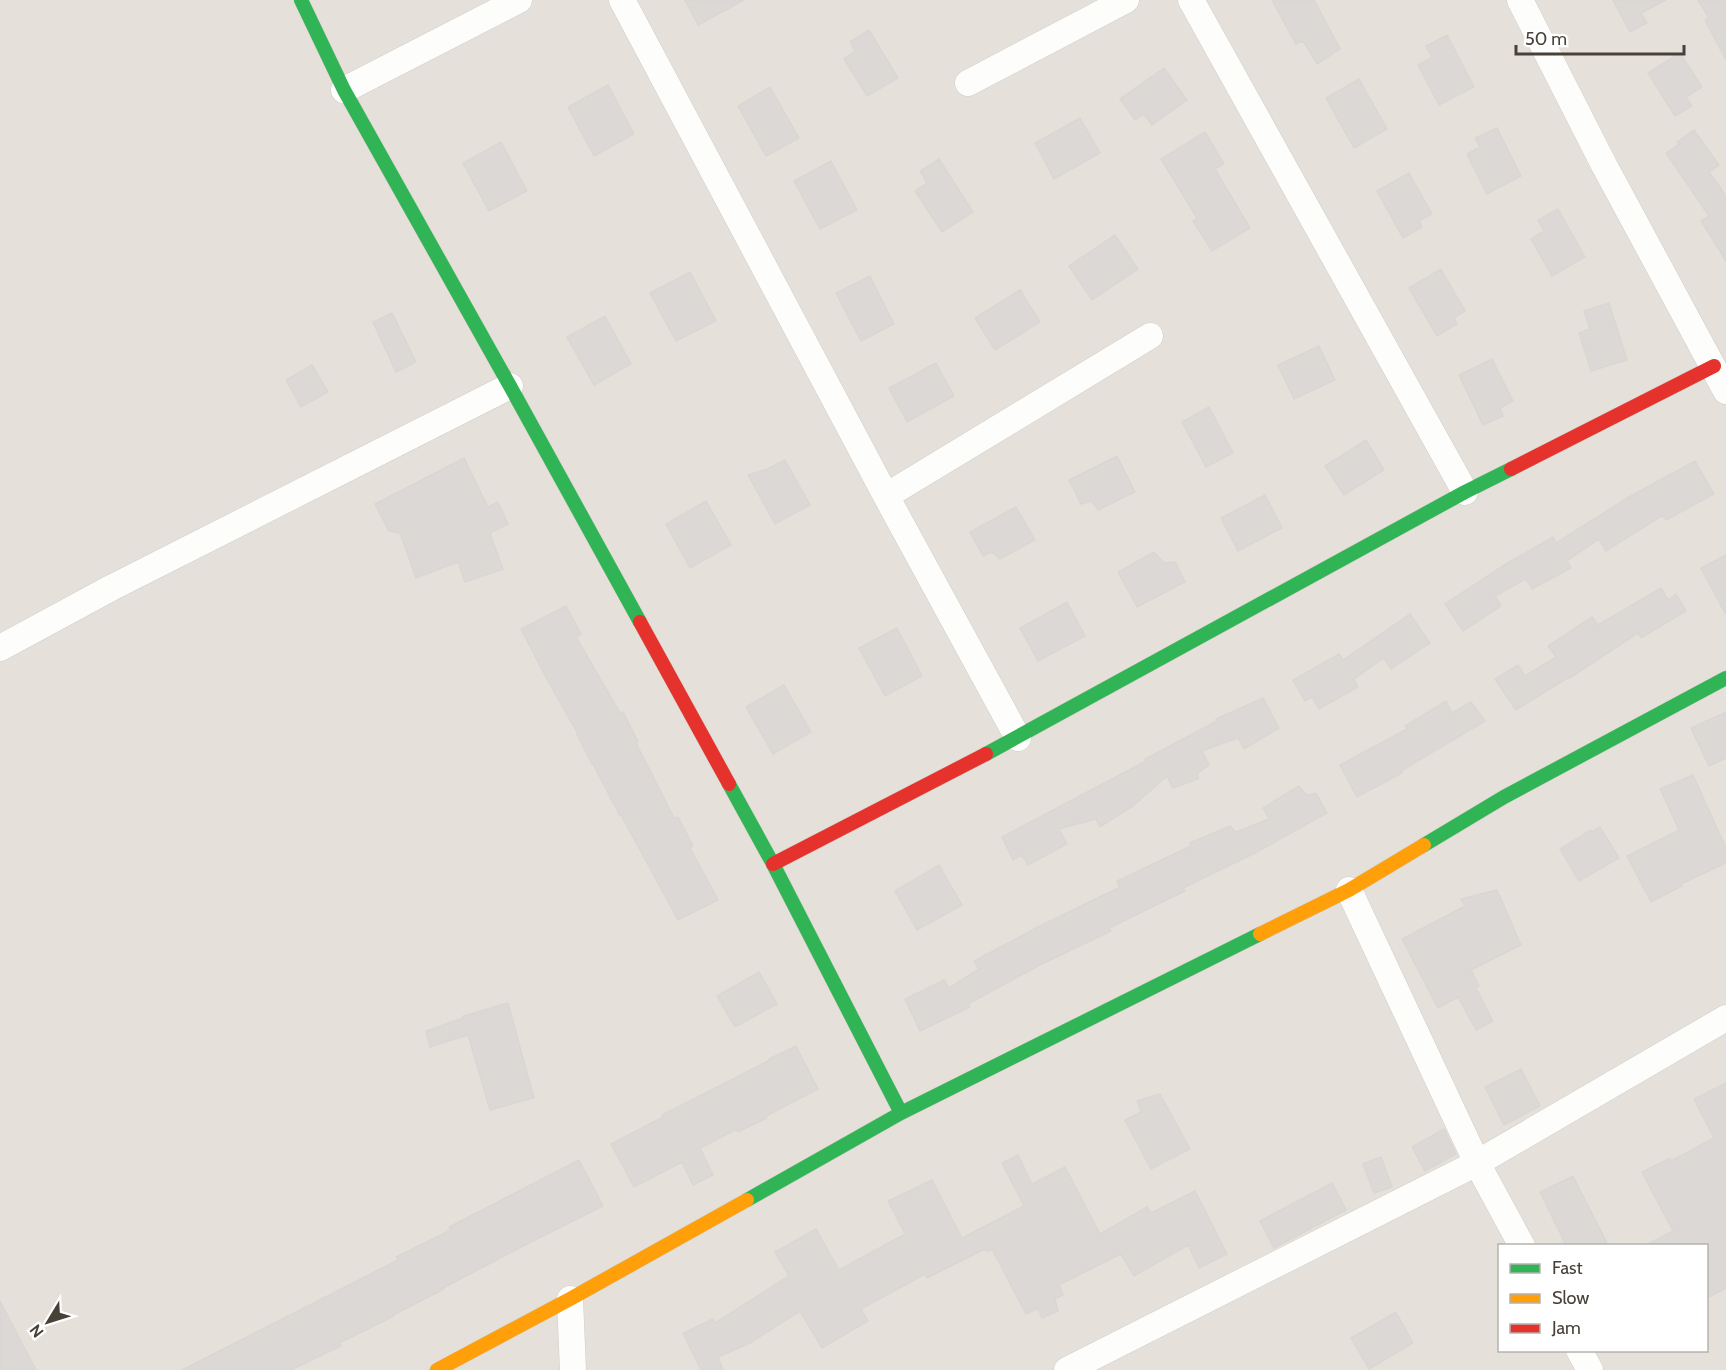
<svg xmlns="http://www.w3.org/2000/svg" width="1726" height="1370" font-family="Cabin,sans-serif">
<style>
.residential{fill:#e5e1da;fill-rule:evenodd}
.building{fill:#dbd8d5;stroke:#dad6d2;stroke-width:1.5}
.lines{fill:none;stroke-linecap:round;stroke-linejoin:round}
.street-casing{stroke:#d0cdca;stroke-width:27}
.fast-casing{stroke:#d0ccc3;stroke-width:15}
.slow-casing{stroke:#d0ccc3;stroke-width:15}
.jam-casing{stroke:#d0ccc3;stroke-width:15}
.street{stroke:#fdfdfc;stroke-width:26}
.fast{stroke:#30b455;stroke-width:14}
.slow{stroke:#ff9f0a;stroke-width:14}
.jam{stroke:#e5322d;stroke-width:14}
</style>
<rect width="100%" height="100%" fill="#f2efec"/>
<path class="residential" d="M0,0h1726v1370h-1726zM1500,1246h206v104h-206z"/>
<path class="building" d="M685,0h59l-46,25z
M1272,0h42l26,49 -23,15 -14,-23 -7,3z
M1613,0h53l-25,13 6,10 -17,9z
M1698,0h28v60l-21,-40 4,-2z
M869,30l29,48 -31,18 -23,-37 11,-8 -5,-9z
M1447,35l27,52 -35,18 -21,-40 14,-8 -6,-11z
M1680,53l22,34 -16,10 6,9 -17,10 -27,-43z
M1164,68l23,32 -35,25 -8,-11 -9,6 -15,-21z
M1359,79l28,50 -33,19 -28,-50z
M608,85l26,49 -40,22 -26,-49z
M770,87l29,51 -33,18 -28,-50z
M1080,118l20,35 -46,26 -19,-36z
M1497,128l24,48 -34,18 -20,-40 13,-7 -5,-9z
M1694,130l25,35 -10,7 17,24v65l-25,-40 8,-5 -43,-63 13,-9 -2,-2z
M1205,132l19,32 -9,5 35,59 -38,23 -19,-30 4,-3 -36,-59z
M501,142l26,49 -38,20 -26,-48z
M939,159l34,53 -31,20 -27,-41 12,-8 -7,-12z
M831,161l26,49 -37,19 -26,-48z
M1409,173l23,41 -13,7 3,6 -19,11 -26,-47z
M1558,209l27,48 -33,19 -21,-37 13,-8 -6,-11z
M1115,235l23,34 -46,31 -23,-34z
M1441,269l24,42 -11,7 3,6 -20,12 -28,-48z
M690,272l26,49 -40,20 -26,-48z
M870,276l24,48 -33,17 -25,-48z
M1020,290l20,32 -45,28 -20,-32z
M1609,303l18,57 -36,11 -12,-38 11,-4 -6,-18z
M392,313l24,49 -20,10 -23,-50z
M605,316l26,48 -37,21 -27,-48z
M1319,346l16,34 -41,19 -16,-34z
M1492,359l21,42 -13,7 3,8 -20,9 -24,-50z
M936,363l18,33 -47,26 -18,-34z
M312,365l16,27 -27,15 -15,-27z
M1209,407l24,46 -27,14 -24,-45z
M1366,440l18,30 -40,25 -19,-29z
M1117,456l18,36 -37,18 -6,-9 -11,3 -12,-24z
M464,458l24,49 10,-5 10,22 -18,9 13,36 -38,13 -7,-20 -42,16 -16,-45 -11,-2 -14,-27z
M785,460l25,45 -35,19 -27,-49 19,-6z
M1695,461l19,33 -48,26 -3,-5 -57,36 -7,-12 -32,22 4,7 -39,21 -6,-10 -31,17 6,10 -38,25 -18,-27 61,-40 47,-27 3,6 73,-46z
M1265,495l17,33 -44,23 -17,-33z
M706,501l25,44 -41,23 -24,-44z
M1016,507l19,33 -35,19 -8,-7 -9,4 -13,-24z
M1154,552l10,11 11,-1 10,20 -48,25 -19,-35z
M1726,555v60l-25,-47z
M1661,588l7,12 8,-6 10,17 -45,27 -3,-5 -68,45 -1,-1 -53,33 -21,-31 23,-14 7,11 31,-19 -8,-11 44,-29 6,8z
M1067,602l18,34 -47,25 -18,-33z
M566,606l15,28 -5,3 44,76 3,-1 15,30 -2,1 38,75 4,-1 15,29 -3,2 28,52 -40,20 -57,-105 -1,1 -27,-52h-1l-15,-30h1l-29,-51 -28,-54z
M1410,614l20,29 -39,26 -7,-11 -30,21 4,8 -39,22 -7,-12 -7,4 -12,-21 46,-26 4,6z
M897,628l25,48 -37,20 -26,-48z
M784,685l27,47 -38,22 -27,-47z
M1263,698l16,30 -35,21 -6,-11 -36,13 7,14 -11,8v6l-25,9 -6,-12 -34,30 -33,21 -4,-8 -37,10 8,15 -39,21 -6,-10 -9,5 -11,-23 144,-76 -1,-2 72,-38 -1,-2z
M1446,701l6,12 19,-11 14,19 -84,50 1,2 -45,24 -17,-32 67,-36 -2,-3z
M1726,712v46l-17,8 -18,-38z
M1693,775l33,73v15l-45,21 1,2 -31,16 -24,-46 52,-26 -19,-41z
M1299,786l8,9 9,-2 11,20 -70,39 -74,36 2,3 -76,37 2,3 -71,34 -72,39 2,3 -50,24 -15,-32 39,-19 5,8 30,-19 -5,-8 66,-35 80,-39 -3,-6 74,-35 -1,-3 40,-17 6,6 33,-13 -6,-11z
M1600,827l19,31 -40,23 -19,-32 31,-19 1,2z
M939,865l23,40 -45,25 -22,-39z
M1497,890l24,55 -50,25 8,16 -3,2 17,33 -17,9 -18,-33 -20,11 -36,-69 63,-33 -4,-7z
M759,972l18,32 -42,23 -18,-31z
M508,1003l26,95 -44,12 -22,-75 -38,12 -4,-16 37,-13v-2z
M796,1046l22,43 -52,27 1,2 -29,14 -1,-3 -37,19 13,27 -20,10 -11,-23 -48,25 -23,-43 52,-27 -1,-2 108,-55 -1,-1z
M1521,1069l19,37 -36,19 -19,-38z
M1726,1083v205l-19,10v-53h-61l27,-14 -31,-59 28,-14 1,3 43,-23 -20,-39z
M1160,1094l30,55 -39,20 -26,-49 16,-8 -4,-11z
M1444,1129l12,25 -31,17 -13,-24z
M1018,1155l14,29 33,-17 35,67 47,-27 4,6 44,-22 32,63 -28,14 -11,-23 -54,31 -13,-22 -62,31 4,10 -8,4 3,12 -16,7 -4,-10 -12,6 -34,-65 -5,3 -2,-3 -58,29 -2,-4 -64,35 7,12 -46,27 -22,-37 -50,32 -32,14 5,13h-22l-18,-37 30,-14 2,4 74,-47 -14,-24 41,-23 23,41 66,-36 -17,-33 44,-21 30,58 62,-32 -22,-43z
M1381,1157l11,30 -18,6 -11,-29z
M579,1160l24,46 -78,39 -82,43 1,1 -51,26 1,1 -55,27 2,3 -50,24h-109l216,-110 -2,-3 55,-27 -2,-3z
M1573,1176l35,69h-42l-26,-53z
M1332,1183l14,27 -72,38 -14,-27z
M0,1301l36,69h-36z
M1396,1312l17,31 -44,26 -18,-31z"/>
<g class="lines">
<g class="street-casing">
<path id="street" d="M622,0l264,496 132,242
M1191,0l274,492
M1520,0l84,165 122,226
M968,83l158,-83
M344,90l175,-90
M886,496l264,-160
M0,648l111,-60 399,-202
M1349,890l128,273 45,83
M570,1299l3,71
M1579,1350l11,20
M1067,1370l410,-207 249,-145"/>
</g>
<g class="fast-casing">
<path id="fast" d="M301,0l43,90 166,296 130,236
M986,754l479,-262 46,-23
M729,784l44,80 128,249
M1424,845l80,-48 222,-119
M747,1200l154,-87 359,-179"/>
</g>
<g class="slow-casing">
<path id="slow" d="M1260,934l89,-44 75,-45
M437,1370l133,-71 177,-99"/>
</g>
<g class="jam-casing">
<path id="jam" d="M1511,469l203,-103
M640,622l89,162
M773,864l213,-110"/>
</g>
<use href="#street" class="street"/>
<use href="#fast" class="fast"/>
<use href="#slow" class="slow"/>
<use href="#jam" class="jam"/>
</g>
<rect x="1498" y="1244" width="210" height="108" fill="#ffffff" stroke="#b5b3af" stroke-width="1.5"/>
<rect x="1510" y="1264" width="30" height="9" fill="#30b455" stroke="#b5b3af" stroke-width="1.5"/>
<text x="1552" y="1274" font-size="18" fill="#474138">Fast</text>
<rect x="1510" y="1294" width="30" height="9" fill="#ff9f0a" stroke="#b5b3af" stroke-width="1.5"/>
<text x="1552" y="1304" font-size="18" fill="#474138">Slow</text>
<rect x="1510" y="1324" width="30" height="9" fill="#e5322d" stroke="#b5b3af" stroke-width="1.5"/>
<text x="1552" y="1334" font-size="18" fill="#474138">Jam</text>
<g transform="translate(48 1322) rotate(232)" stroke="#ffffff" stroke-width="4.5" paint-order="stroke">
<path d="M0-4.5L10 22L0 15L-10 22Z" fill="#474138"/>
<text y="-9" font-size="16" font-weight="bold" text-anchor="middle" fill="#474138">N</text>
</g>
<path d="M1516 45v9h168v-9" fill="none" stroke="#474138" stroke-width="3"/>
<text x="1525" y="45" font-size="18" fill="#474138" stroke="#ffffff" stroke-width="4.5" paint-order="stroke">50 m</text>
</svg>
